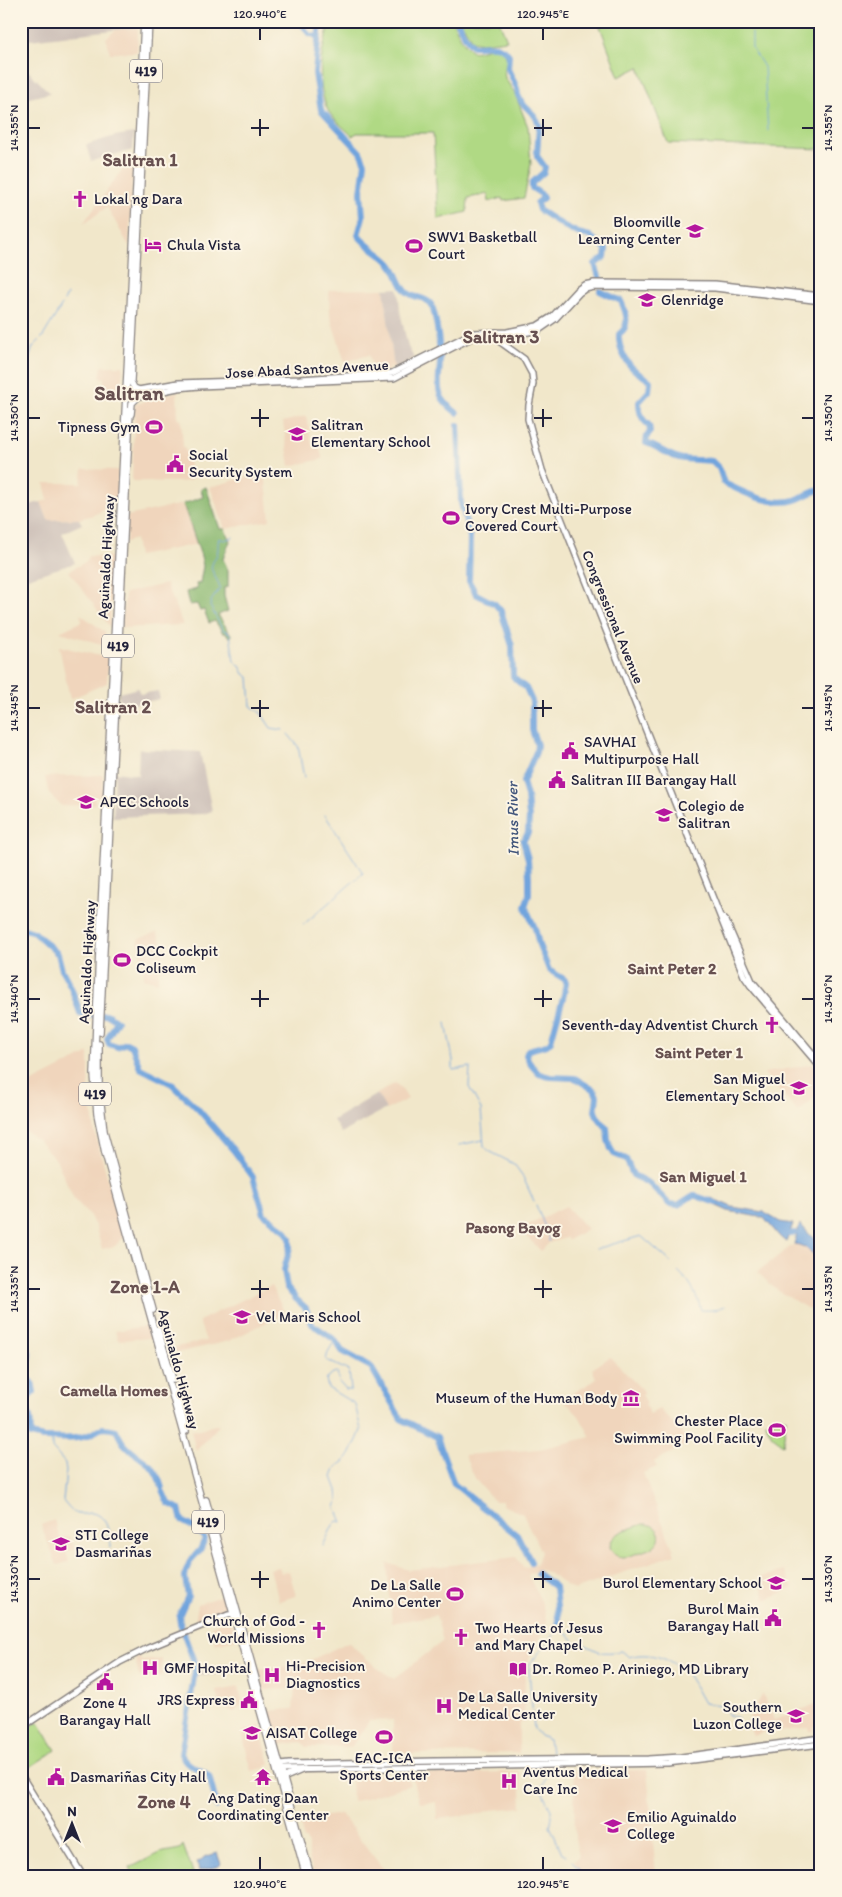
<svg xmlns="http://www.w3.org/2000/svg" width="842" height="1897" font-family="Itim,sans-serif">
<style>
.built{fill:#f0d5bc}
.industrial{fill:#cec1b9}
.green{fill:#b0d984;stroke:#697e60}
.forest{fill:#8cb972;stroke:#576e56}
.water{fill:#71a4dd;stroke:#4a638c}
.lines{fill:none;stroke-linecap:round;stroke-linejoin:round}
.stream{stroke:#71a4dd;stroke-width:1}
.canal{stroke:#71a4dd;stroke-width:4}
.river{stroke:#71a4dd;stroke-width:6}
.secondary-casing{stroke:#8a8482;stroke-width:8}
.trunk-casing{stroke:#8a8482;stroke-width:8}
.secondary{stroke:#fff;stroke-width:5}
.trunk{stroke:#fff;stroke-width:5.5}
.ticks{fill:none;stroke:#22223b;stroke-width:2}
.labels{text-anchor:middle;stroke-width:4;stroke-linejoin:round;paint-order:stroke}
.shield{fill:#fcf5e5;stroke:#63616e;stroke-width:1}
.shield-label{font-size:14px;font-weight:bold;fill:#22223b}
.poi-label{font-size:15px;fill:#22223b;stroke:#fcf5e5;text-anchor:start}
.street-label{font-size:15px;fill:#22223b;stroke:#fcf5e5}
.water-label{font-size:16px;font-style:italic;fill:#42567c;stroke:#fcf5e5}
.neighbourhood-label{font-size:16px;font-weight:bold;fill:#675050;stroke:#fcf5e5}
.quarter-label{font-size:18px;font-weight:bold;fill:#675050;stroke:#fcf5e5}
.district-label{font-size:20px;font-weight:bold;fill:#675050;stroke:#fcf5e5}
.neatline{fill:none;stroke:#22223b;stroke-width:2}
.ticks-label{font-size:12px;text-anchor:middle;fill:#22223b}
</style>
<rect width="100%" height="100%" fill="#fcf5e5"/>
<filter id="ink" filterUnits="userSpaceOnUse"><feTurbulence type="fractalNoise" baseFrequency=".02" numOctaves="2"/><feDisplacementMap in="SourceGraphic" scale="10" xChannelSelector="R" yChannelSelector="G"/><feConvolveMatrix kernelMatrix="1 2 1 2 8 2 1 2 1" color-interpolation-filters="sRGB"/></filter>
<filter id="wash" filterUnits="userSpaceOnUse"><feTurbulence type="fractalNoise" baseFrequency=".0096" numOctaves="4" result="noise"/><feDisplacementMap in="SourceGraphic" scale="20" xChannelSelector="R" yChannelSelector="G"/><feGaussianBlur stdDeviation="1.12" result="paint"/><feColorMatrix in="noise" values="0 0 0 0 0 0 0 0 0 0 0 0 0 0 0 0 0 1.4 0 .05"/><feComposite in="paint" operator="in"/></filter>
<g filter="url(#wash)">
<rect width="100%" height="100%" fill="#f1e7ca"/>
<path class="built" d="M138,28l-1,24 -27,1 -4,-15 10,-8z
M133,162l-4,84 -22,-39 -25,18 45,-62z
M384,289l10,79 -5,-1v3l-15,1 -5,-16 -24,7 -15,-46 -1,-26z
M102,366h21l-2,24 -17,-1v-11l-4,-1z
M177,392l1,27h3l2,27 5,9 4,25 -10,2 -50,-1 3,-77 9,-2v-3z
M306,416l7,32 6,-1 4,12 -33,7 -7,-44z
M83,469l35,1 -1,34 -24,11 -14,4 -31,1 -7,-18 7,-2 -4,-17h37z
M265,472l5,48 -45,9 -15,-42z
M183,504l15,40 -60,12 -3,-17 -9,3 1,-26z
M88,556l25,1 -3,70 -41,-56 18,-10z
M166,584l17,41 -61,3 3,-35z
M80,614l25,18v13l-45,-13 22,-11z
M59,646l49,12 -1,25 -37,16z
M103,775l-1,21 -7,2v6l-33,2 -13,-12 -4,-17z
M157,932l5,11 1,23 -5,5v11l-15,-4 1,-5 -6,-34z
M89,1053v39l6,41 29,104 -9,9 -13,3 -6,-21 -7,-14 -15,-15 -17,-38 -18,-20 -18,-13v-40z
M814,1064l7,8 -2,11 2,9 -23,20 -34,-39z
M395,1083l6,5 7,11 -22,11 -9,-16z
M566,1206l21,23 -19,11 -2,-3 -17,6 -8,8 -22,-22z
M794,1244l8,2 5,3 14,13v55l-44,-27 -20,-18z
M271,1286l14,27 -56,28 -57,13 -1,-6 35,-7 -7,-20z
M148,1326l4,12 -34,2 -3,-9z
M610,1357l35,36 -3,2 4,7 -2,2 6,10 9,-5 20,20 10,14 -35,19 3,5 -14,6 32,81 -101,36 -19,-12 -7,-6 -8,-2 -12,5 13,26 6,22 -17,32 -5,19 -1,48 -5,1v30l-126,1v-34l-24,1 -18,26h-45l-4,-5 -24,3 -9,-34 24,-2 2,-21 -31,2 -6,-21 41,-3 49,-24 29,26 17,11 49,-38 -7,-26 -44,8 -5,-60 22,7 107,-13 8,11 13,-5 4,-11 -18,-38 -21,-9 1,-4h-9l-18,-21 -12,-25 76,-6 51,-12 -12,-21 -16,-17 31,-18 2,-3 -4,-9z
M220,1424l-24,27 -5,-20z
M54,1520l6,19 9,-3 6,13 -9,3 3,10 -12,3 -16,-40z
M279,1567l2,6 8,-2 7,25 -17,5 -9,-32z
M784,1571l9,17 -28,12 -6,-22z
M223,1595l4,15 -32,12 3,-18z
M226,1620l5,2 5,17 -21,5 -4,-18z
M140,1656l1,5 21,-2v17l-23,1 -4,-19z
M239,1687l4,17 -9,8 -13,-5 -4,-16z
M763,1694l11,26 47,-18v24l-6,-2 -2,7h-3l-1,-4 -30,5 -2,-5 -24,9 -6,-15z
M260,1726l10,38 -6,4 -13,3 -9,-40z
M647,1770l9,106h-79l1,-9 -4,-7 5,-4 -4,-17 -1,-68z
M520,1772l2,35 -32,3 -8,3 -45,6 -1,-17 -17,1 -8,-29z
M407,1774l3,11 -58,17 -1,-27z
M341,1814l39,51 8,8 -1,3h-73l-6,-24v-7l-2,-5h-2l-5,-20z"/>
<path class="industrial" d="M35,21h103v6l-117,14v-16z
M21,64l29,29 -29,7z
M134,133l-1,17 -42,11 -5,-16 29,-9z
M398,288l2,23 8,36 6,11 -20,10 -10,-79z
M41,502l7,18 31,-1 3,5 -20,9 13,30 -54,17v-73z
M138,688l2,6 18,-3 2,8 -41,8v-14z
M139,749l61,3 12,59 -9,3 -90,3 2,-45 23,3z
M377,1094l9,15 -45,24 -8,-13z
M242,1663l2,9 -45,4 2,-5 5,-3z"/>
<path class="green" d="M331,21h122c3,9 11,25 19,30 6,4 32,-15 35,10l-3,9 1,8 10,16 13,33 3,37 -7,34 -21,3 -1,-3 -13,4 -1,-8 -20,4 -1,14 -29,7 -5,-86h-76l-5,3c-8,-9 -22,-18 -26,-30 -10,-27 -5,-58 5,-85z
M461,21h38l8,19 -26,3 -9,-2z
M598,21h223v128l-153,-6 -29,-76 -20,10z
M782,1417l4,1 -3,27 -11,-9 -7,-13z
M643,1524c12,-1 23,11 12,21 -3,4 -10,5 -14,7 -12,4 -25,11 -31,-5 1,-16 21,-18 33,-23z
M35,1723h4l17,27 -32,21 -3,-4v-35z
M183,1845l11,31h-60l-4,-8 29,-15 21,-4z"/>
<path class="forest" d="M206,487l14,42h5l5,12 -7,18 5,11v17l-4,1v8l4,15 -10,4 14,21 -3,1 -3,-4h-3l-8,-12 -6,2 -5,-13 -4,1 -3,-7 -8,1 -3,-13 11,-3 -1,-5 4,-1 3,-17 -2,-10 -18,-52 20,-7 -2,-8z"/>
<path class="water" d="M711,1198l21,9 31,5 17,10 13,2 -7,18 -6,-5 -16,-19 -36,-7 -20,-9z
M800,1224l21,23v15c-8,-8 -15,-17 -27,-18z
M217,1853l4,11 -2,2 -20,5 -2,-9 4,-1 3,-4z"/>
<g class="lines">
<path class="stream" d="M757,21v4
M752,33v15l12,19 4,64
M64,301l3,-6
M21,370l8,-11 4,-12 9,-9 20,-33
M233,537l-9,3 -5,-2c-2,6 0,11 -2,16 -2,6 -7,10 -5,16 2,7 7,11 8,18l-9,13 -1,5 13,24 4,1 3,3 4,27 6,5 4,8 5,3 2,29 10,7 10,15 12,2
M288,734l10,12 6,32
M303,925l60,-52 -38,-58
M446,1023l7,37v10l17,-3 -1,20 12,22 3,37 5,5 25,13 8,11 12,26
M459,1145l24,-5
M536,1205l12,29 1,7
M596,1249l45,-13 30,26
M678,1271c12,11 19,24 23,39h13l11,-4
M52,1438v10l13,15 1,8 -3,30c4,5 9,12 15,13 4,1 9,-1 13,-1 17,1 19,22 19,35
M162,1488v1
M323,1546l10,-21 4,-4 5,1 -6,-14 2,-8 -1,-10 -5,-13 4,-10 8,-6 6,-6 8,-17 3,-8 -6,-26 -27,-16 -2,-9 7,-6 4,-1 2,10 7,8h5l-2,-19 -23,-11 2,-8 7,-12
M551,1752l-2,-12 -9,-4 -6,-7 -5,-58v-6l30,-37 11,8 6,8c9,0 12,2 20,6 7,4 18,2 26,1l7,6c19,-6 41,1 56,15 7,8 13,21 19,31l16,3 10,10 8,2
M547,1772l-5,16v3l9,19 1,7 -2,9 12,27 4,3
M572,1861l7,7 1,8"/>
<path class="canal" d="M298,21l12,14 7,1"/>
<path class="river" d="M320,21l-5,52 6,37 39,42 5,11 -4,29 2,25 -5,18c9,13 24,18 33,29 7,8 8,20 16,28 7,7 18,4 24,12 5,9 9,43 9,54 0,26 -9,36 17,55
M457,21l9,17 7,8c14,0 26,-4 36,9l-1,14 9,19 1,7 4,8 13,13 4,8 -2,32 8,11 -1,5 -12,11v5l9,6 2,4 -6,5 2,7 25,16 14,7 12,3 16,13 -1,8 -10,7 5,16
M600,291l21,10c5,11 10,25 -2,33 -1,13 7,30 18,38 4,4 9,5 13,9l-1,10 -10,11c0,10 2,18 10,23l1,7 -3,4 -1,7c12,4 21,12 33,15 10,3 22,1 33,3l7,7 5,15c21,10 47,24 71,17 9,-3 16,-9 26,-10
M458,425l3,78 9,34 -1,44 7,13 19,10 6,7 11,35 1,30 3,4 10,8 6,13v29l5,15 -1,7 -13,30 4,14 2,21 -1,16 -5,8 5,18 1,19v17l-4,11 10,22 4,17 10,25 15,9 2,3 -2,12 -13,47 -4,4 -19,5 -2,5 5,10 8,9 11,3 25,1 19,12 3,6 -2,15 2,5 10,12 1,12 3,9 3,5 12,5 7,16 17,9 19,20 9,1 14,-9h4l20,7
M21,928l13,4 24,22 4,16 9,17 9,26 6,3 8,-2
M102,1015h6l9,6 -10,18 2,5 8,3 9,-4 6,3 8,22 32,16 26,25 36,42 19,26 11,37 21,16 5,8v9l-6,23 3,18 9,11 10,9 6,16 23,16 7,11 29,16 30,52 36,18 17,47 64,52 13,26
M783,1231l6,3 6,-1
M21,1329l9,27 -5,20 7,6 2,10c-14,12 -7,12 -4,26 1,5 0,11 1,17l12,3
M46,1438c12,0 25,2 36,-1 17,-3 13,-13 34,-7 2,4 5,10 8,14 18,19 30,16 38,44
M163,1492l5,11 11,6 3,12 15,8 8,10 -5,11 -10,11 -4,10 -1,6 3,19 -9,20 1,7 14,39 1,9 -14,83c5,11 16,14 26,20l2,2 8,31
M538,1574l17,13 4,41"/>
</g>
</g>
<g filter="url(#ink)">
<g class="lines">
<g class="secondary-casing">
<path id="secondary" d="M496,332l3,9 25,18 8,15 1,10 -4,21 -1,14 14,51 202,506 7,10 70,82
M127,392l51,-9 122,-4 92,-6 80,-40 35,-1 30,-6 16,-10 24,-26 7,-5 10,-2 121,1 106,12
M127,394l12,2 39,-8 21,-2 195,-8 79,-41 34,-1 32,-6 16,-11 24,-26 6,-4 9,-2 121,1 106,13
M722,917l4,4 26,60 62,74
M21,1728l99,-66 28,-14 80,-33 8,-1
M821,1738l-140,19 -33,2 -213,2 -146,3 -9,1 -3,3 4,2 387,-7 153,-19
M21,1775l62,101"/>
</g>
<g class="trunk-casing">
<path id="trunk" d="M144,21l-45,930 -5,123 3,40 8,39 201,723
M131,380l18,-359
M131,382l3,6 5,2
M131,414l1,-11 7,-7
M100,1032l30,-620
M99,1044v42l5,45 49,179
M158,1329l15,51
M176,1391l10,40
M206,1500l105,376
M283,1778l21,-9"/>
</g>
<use href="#secondary" class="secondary"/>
<use href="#trunk" class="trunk"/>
</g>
</g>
<path class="ticks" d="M260,28v12M543,28v12M260,119v17M543,119v17M28,128h12M251,128h18M534,128h18M802,128h12M260,409v18M543,409v18M28,418h12M251,418h18M534,418h18M802,418h12M260,700v17M543,700v17M28,708h12M251,708h18M534,708h18M802,708h12M260,990v17M543,990v17M28,999h12M251,999h18M534,999h18M802,999h12M260,1280v18M543,1280v18M28,1289h12M251,1289h18M534,1289h18M802,1289h12M260,1571v17M543,1571v17M28,1579h12M251,1579h18M534,1579h18M802,1579h12M260,1857v13M543,1857v13"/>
<defs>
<g id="church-bare" transform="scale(1.35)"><path d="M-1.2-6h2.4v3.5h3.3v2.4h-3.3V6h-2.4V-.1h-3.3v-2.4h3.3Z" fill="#b5179e" stroke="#fcf5e5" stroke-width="2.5" paint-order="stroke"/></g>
<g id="school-bare" transform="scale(1.35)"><path d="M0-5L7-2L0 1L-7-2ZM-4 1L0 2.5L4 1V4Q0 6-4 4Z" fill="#b5179e" stroke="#fcf5e5" stroke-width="2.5" paint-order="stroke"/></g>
<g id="hotel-bare" transform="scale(1.35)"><path d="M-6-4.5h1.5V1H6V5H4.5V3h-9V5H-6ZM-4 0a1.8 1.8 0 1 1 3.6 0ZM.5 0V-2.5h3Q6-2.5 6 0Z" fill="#b5179e" stroke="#fcf5e5" stroke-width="2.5" paint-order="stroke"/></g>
<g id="stadium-bare" transform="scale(1.35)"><path d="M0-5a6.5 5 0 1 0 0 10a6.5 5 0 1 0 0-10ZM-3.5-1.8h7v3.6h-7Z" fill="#b5179e" stroke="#fcf5e5" stroke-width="2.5" paint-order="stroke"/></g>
<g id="civic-bare" transform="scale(1.35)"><path d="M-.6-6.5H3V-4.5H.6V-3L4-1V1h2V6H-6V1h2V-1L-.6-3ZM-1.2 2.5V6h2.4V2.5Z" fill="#b5179e" stroke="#fcf5e5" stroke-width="2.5" paint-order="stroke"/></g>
<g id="university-bare" transform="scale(1.35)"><path d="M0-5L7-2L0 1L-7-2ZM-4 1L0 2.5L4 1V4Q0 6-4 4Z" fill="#b5179e" stroke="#fcf5e5" stroke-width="2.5" paint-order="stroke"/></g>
<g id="museum-bare" transform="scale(1.35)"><path d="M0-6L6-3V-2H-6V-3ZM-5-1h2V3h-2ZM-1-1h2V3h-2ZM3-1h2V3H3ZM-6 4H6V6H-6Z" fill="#b5179e" stroke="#fcf5e5" stroke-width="2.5" paint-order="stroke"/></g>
<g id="hospital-bare" transform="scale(1.35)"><path d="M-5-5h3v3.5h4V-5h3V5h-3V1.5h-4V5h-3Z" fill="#b5179e" stroke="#fcf5e5" stroke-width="2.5" paint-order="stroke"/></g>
<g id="library-bare" transform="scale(1.35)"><path d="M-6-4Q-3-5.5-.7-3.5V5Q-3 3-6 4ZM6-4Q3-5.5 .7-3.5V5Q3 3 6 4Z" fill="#b5179e" stroke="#fcf5e5" stroke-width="2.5" paint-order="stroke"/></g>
<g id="temple-bare" transform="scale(1.35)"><path d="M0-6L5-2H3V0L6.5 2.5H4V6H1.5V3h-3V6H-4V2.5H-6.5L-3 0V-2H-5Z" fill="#b5179e" stroke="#fcf5e5" stroke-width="2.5" paint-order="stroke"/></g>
</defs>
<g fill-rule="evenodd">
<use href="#church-bare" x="80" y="199"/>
<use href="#school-bare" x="695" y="231"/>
<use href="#hotel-bare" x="153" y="245"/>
<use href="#stadium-bare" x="414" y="246"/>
<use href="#school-bare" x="647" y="300"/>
<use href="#stadium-bare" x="154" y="427"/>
<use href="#school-bare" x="297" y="434"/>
<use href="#civic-bare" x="175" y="464"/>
<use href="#stadium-bare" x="451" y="518"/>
<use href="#civic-bare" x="570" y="751"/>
<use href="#civic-bare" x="557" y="780"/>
<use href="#school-bare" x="86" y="802"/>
<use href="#university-bare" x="664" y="815"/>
<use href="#stadium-bare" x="122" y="960"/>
<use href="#church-bare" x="772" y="1025"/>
<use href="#school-bare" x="799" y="1088"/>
<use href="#school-bare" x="242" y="1317"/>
<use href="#museum-bare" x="631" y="1398"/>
<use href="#stadium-bare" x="777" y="1430"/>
<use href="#university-bare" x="61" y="1544"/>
<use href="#school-bare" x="776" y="1583"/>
<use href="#stadium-bare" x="455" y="1594"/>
<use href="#civic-bare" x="773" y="1618"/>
<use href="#church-bare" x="319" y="1630"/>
<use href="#church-bare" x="461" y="1637"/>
<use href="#hospital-bare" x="150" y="1668"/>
<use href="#library-bare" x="518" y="1669"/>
<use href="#hospital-bare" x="272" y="1675"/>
<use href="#civic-bare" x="105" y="1682"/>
<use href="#civic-bare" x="249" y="1700"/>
<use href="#hospital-bare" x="444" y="1706"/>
<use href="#university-bare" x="796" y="1716"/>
<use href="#university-bare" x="252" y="1733"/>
<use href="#stadium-bare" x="384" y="1737"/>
<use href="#civic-bare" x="56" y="1777"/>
<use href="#temple-bare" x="263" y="1777"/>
<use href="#hospital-bare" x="509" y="1781"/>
<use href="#university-bare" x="613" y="1826"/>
</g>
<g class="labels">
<g class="shield">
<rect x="130" y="59.5" width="32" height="23" rx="4"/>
<rect x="102" y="634.5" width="32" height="23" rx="4"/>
<rect x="79" y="1082.5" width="32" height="23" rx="4"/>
<rect x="192" y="1510.5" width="32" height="23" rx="4"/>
</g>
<g class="shield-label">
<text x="146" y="76">419</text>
<text x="118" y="651">419</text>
<text x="95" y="1099">419</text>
<text x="208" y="1527">419</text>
</g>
<g class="poi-label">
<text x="94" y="204">Lokal ng Dara</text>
<text x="681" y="227" text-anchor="end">Bloomville<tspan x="681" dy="17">Learning Center</tspan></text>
<text x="428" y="242">SWV1 Basketball<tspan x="428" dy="17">Court</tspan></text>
<text x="167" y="250">Chula Vista</text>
<text x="661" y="305">Glenridge</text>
<text x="311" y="430">Salitran<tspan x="311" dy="17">Elementary School</tspan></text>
<text x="140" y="432" text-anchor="end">Tipness Gym</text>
<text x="189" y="460">Social<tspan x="189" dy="17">Security System</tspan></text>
<text x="465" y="514">Ivory Crest Multi-Purpose<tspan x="465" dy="17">Covered Court</tspan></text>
<text x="584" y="747">SAVHAI<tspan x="584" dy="17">Multipurpose Hall</tspan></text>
<text x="571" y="785">Salitran III Barangay Hall</text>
<text x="100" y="807">APEC Schools</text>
<text x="678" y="811">Colegio de<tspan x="678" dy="17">Salitran</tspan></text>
<text x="136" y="956">DCC Cockpit<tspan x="136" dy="17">Coliseum</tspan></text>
<text x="758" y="1030" text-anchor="end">Seventh-day Adventist Church</text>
<text x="785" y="1084" text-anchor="end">San Miguel<tspan x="785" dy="17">Elementary School</tspan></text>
<text x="256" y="1322">Vel Maris School</text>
<text x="617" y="1403" text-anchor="end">Museum of the Human Body</text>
<text x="763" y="1426" text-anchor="end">Chester Place<tspan x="763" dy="17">Swimming Pool Facility</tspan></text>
<text x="75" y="1540">STI College<tspan x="75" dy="17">Dasmariñas</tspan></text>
<text x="762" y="1588" text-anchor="end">Burol Elementary School</text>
<text x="441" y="1590" text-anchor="end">De La Salle<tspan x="441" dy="17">Animo Center</tspan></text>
<text x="759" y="1614" text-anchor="end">Burol Main<tspan x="759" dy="17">Barangay Hall</tspan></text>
<text x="305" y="1626" text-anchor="end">Church of God -<tspan x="305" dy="17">World Missions</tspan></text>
<text x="475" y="1633">Two Hearts of Jesus<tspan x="475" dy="17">and Mary Chapel</tspan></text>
<text x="286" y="1671">Hi-Precision<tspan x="286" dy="17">Diagnostics</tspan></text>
<text x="164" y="1673">GMF Hospital</text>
<text x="532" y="1674">Dr. Romeo P. Ariniego, MD Library</text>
<text x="458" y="1702">De La Salle University<tspan x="458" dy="17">Medical Center</tspan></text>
<text x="235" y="1705" text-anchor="end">JRS Express</text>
<text x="105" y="1708" text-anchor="middle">Zone 4<tspan x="105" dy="17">Barangay Hall</tspan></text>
<text x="782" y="1712" text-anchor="end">Southern<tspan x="782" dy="17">Luzon College</tspan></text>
<text x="266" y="1738">AISAT College</text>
<text x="384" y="1763" text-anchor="middle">EAC-ICA<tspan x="384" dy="17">Sports Center</tspan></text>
<text x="523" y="1777">Aventus Medical<tspan x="523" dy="17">Care Inc</tspan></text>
<text x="70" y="1782">Dasmariñas City Hall</text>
<text x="263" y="1803" text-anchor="middle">Ang Dating Daan<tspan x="263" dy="17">Coordinating Center</tspan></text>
<text x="627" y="1822">Emilio Aguinaldo<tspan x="627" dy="17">College</tspan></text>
</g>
<g class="street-label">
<text transform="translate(307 369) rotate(-3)" y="5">Jose Abad Santos Avenue</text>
<text transform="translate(106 557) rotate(-87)" y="5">Aguinaldo Highway</text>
<text transform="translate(613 617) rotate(68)" y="5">Congressional Avenue</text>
<text transform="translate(87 962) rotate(-87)" y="5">Aguinaldo Highway</text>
<text transform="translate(179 1369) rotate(75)" y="5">Aguinaldo Highway</text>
</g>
<g class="water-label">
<text transform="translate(512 819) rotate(-91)" y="6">Imus River</text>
</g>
<g class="neighbourhood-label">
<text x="672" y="974">Saint Peter 2</text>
<text x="699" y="1058">Saint Peter 1</text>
<text x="703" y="1182">San Miguel 1</text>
<text x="513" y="1233">Pasong Bayog</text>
<text x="114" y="1396">Camella Homes</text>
</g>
<g class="quarter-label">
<text x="140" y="166">Salitran 1</text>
<text x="501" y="343">Salitran 3</text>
<text x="113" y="713">Salitran 2</text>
<text x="145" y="1293">Zone 1-A</text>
<text x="164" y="1808">Zone 4</text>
</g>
<g class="district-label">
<text x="129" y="400">Salitran</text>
</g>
</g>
<rect width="842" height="1897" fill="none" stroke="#fcf5e5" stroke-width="55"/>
<g transform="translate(72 1824)" stroke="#fcf5e5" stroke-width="4" paint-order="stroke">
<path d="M0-4L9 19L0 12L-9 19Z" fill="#22223b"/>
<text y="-8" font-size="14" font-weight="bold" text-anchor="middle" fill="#22223b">N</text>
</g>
<rect x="28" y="28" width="786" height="1842" class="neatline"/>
<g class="ticks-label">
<text x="260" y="18">120.940°E</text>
<text x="543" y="18">120.945°E</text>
<text transform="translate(14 128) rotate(-90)" y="4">14.355°N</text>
<text transform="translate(828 128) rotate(-90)" y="4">14.355°N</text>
<text transform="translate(14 418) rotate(-90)" y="4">14.350°N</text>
<text transform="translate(828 418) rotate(-90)" y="4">14.350°N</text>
<text transform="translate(14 708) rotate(-90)" y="4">14.345°N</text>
<text transform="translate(828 708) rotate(-90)" y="4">14.345°N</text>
<text transform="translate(14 999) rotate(-90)" y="4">14.340°N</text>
<text transform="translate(828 999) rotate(-90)" y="4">14.340°N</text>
<text transform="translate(14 1289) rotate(-90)" y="4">14.335°N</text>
<text transform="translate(828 1289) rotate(-90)" y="4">14.335°N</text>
<text transform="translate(14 1579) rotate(-90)" y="4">14.330°N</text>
<text transform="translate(828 1579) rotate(-90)" y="4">14.330°N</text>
<text x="260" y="1888">120.940°E</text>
<text x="543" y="1888">120.945°E</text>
</g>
</svg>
